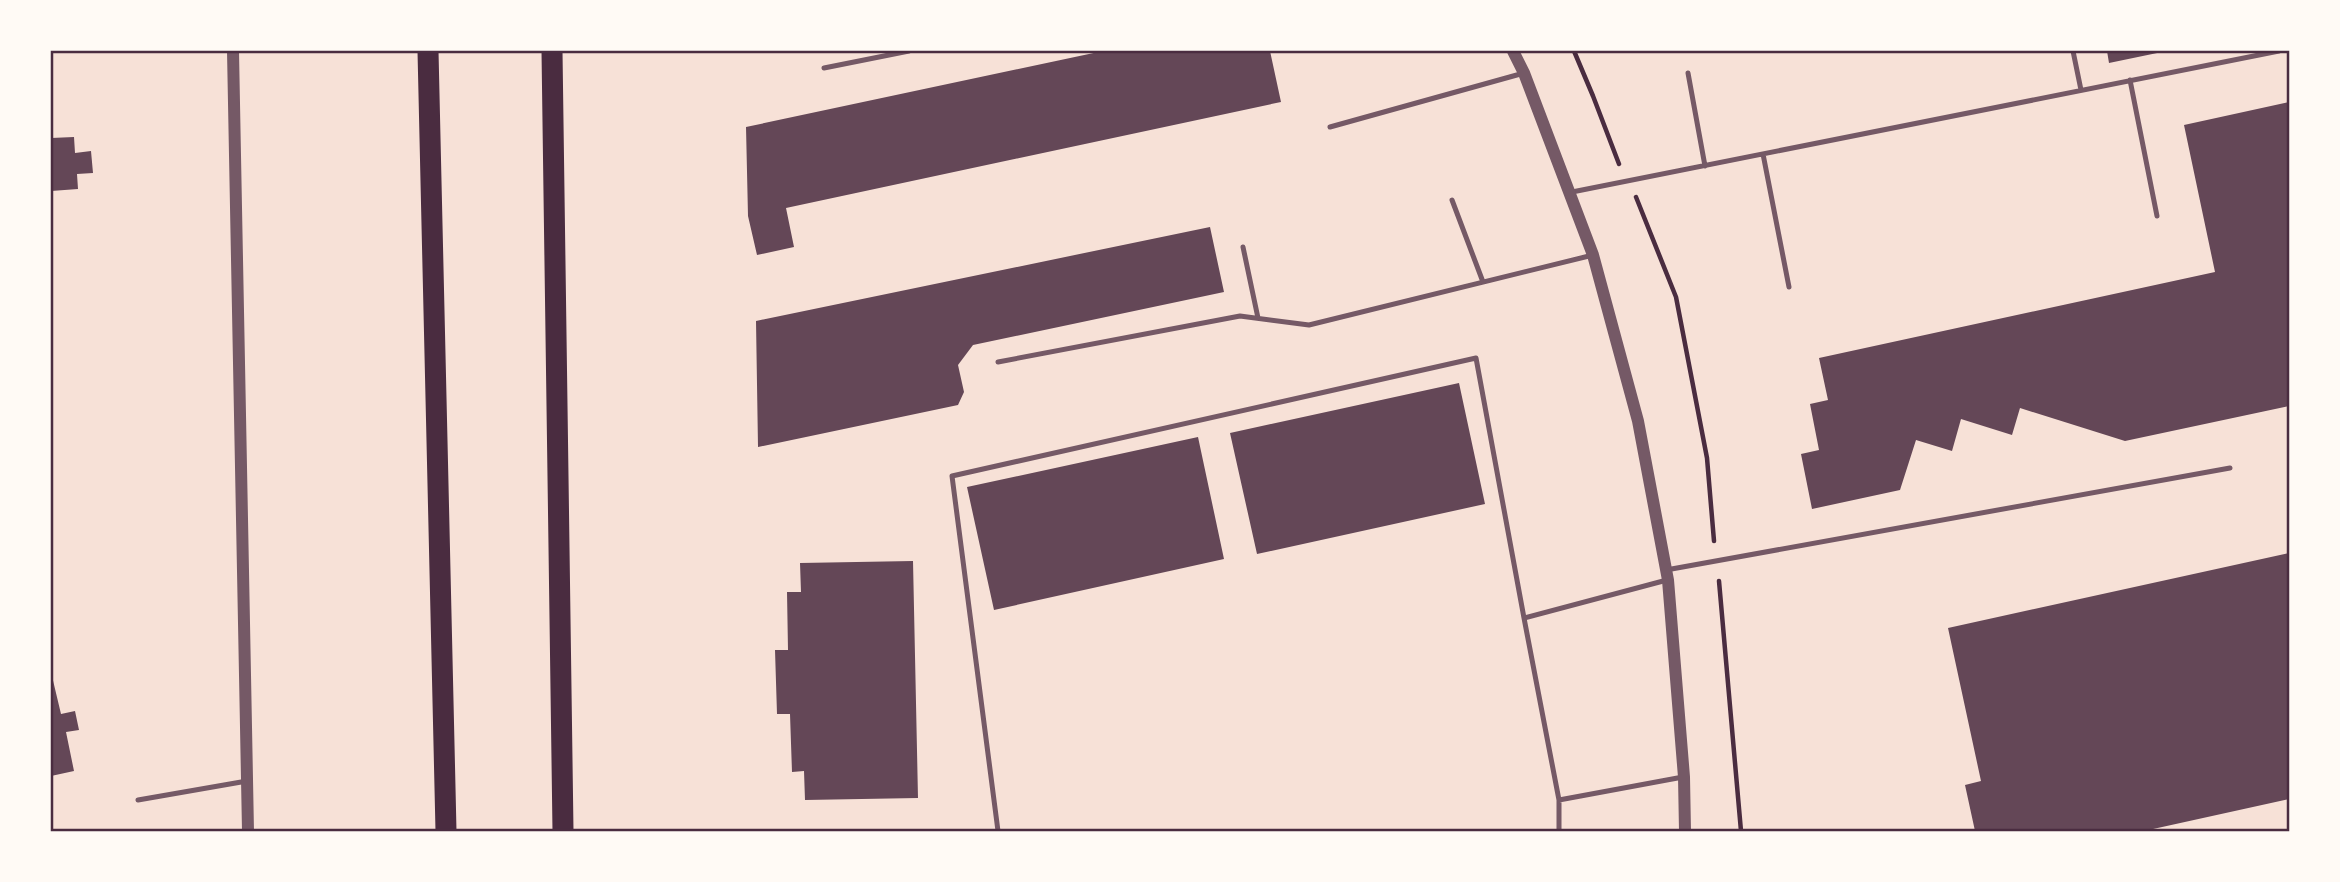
<svg xmlns="http://www.w3.org/2000/svg" width="2340" height="882" font-family="Bitter,serif">
<style>
.building{fill:#644757}
.lines{fill:none;stroke-linecap:round;stroke-linejoin:round}
.path{stroke:#4a2c40;stroke-width:4.5}
.service{stroke:#755966;stroke-width:5}
.tertiary{stroke:#755966;stroke-width:12}
.motorway{stroke:#4a2c40;stroke-width:21}
.neatline{fill:none;stroke:#4a2c40;stroke-width:2.5}
</style>
<rect width="100%" height="100%" fill="#f7e1d7"/>
<path class="building" d="M1103,51h167l11,51 -495,106 8,39 -37,8 -9,-39 -2,-89z
M2107,51h55v1l-53,11z
M2289,102v304l-164,35 -105,-33 -8,27 -51,-16 -9,32 -36,-11 -16,50 -88,19 -11,-55 18,-4 -9,-46 18,-4 -9,-42 396,-86 -31,-147z
M74,137l1,16 16,-2 2,22 -16,1 1,15 -27,2v-53z
M1210,227l14,65 -251,53 -15,20 6,27 -6,13 -200,42 -2,-126z
M1459,383l26,121 -228,50 -27,-121z
M1198,437l26,122 -230,51 -27,-123z
M2289,553v246l-145,32h-169l-10,-46 16,-4 -33,-153z
M913,561l5,237 -113,2 -1,-29 -12,1 -2,-58h-13l-2,-64h13l-1,-58h14l-1,-29z
M51,672l10,42 14,-3 4,19 -13,2 8,39 -23,5z"/>
<g class="lines">
<path class="path" d="M1574,51l19,45 26,68
M1636,197l40,100 31,161 7,83
M1719,581l22,250"/>
<path class="service" d="M2073,51l8,39
M824,68l85,-17
M1688,73l17,93
M2130,80l27,136
M1330,127l194,-54
M1763,154l26,133
M1572,192l707,-141
M1452,200l31,82
M1243,247l15,71
M998,362l242,-46 69,9 284,-70
M1666,570l564,-102
M138,800l109,-19
M1559,800l124,-23
M998,831l-46,-355 524,-118 48,260
M1559,831v-31l-35,-182 143,-38"/>
<path class="tertiary" d="M233,51l15,780
M1513,51l11,22 69,182 45,166 30,159 16,197 1,54"/>
<path class="motorway" d="M428,51l18,780
M552,51l11,780"/>
</g>
<rect width="2340" height="882" fill="none" stroke="#fffaf5" stroke-width="105"/>
<rect x="52" y="52" width="2236" height="778" class="neatline"/>
</svg>
